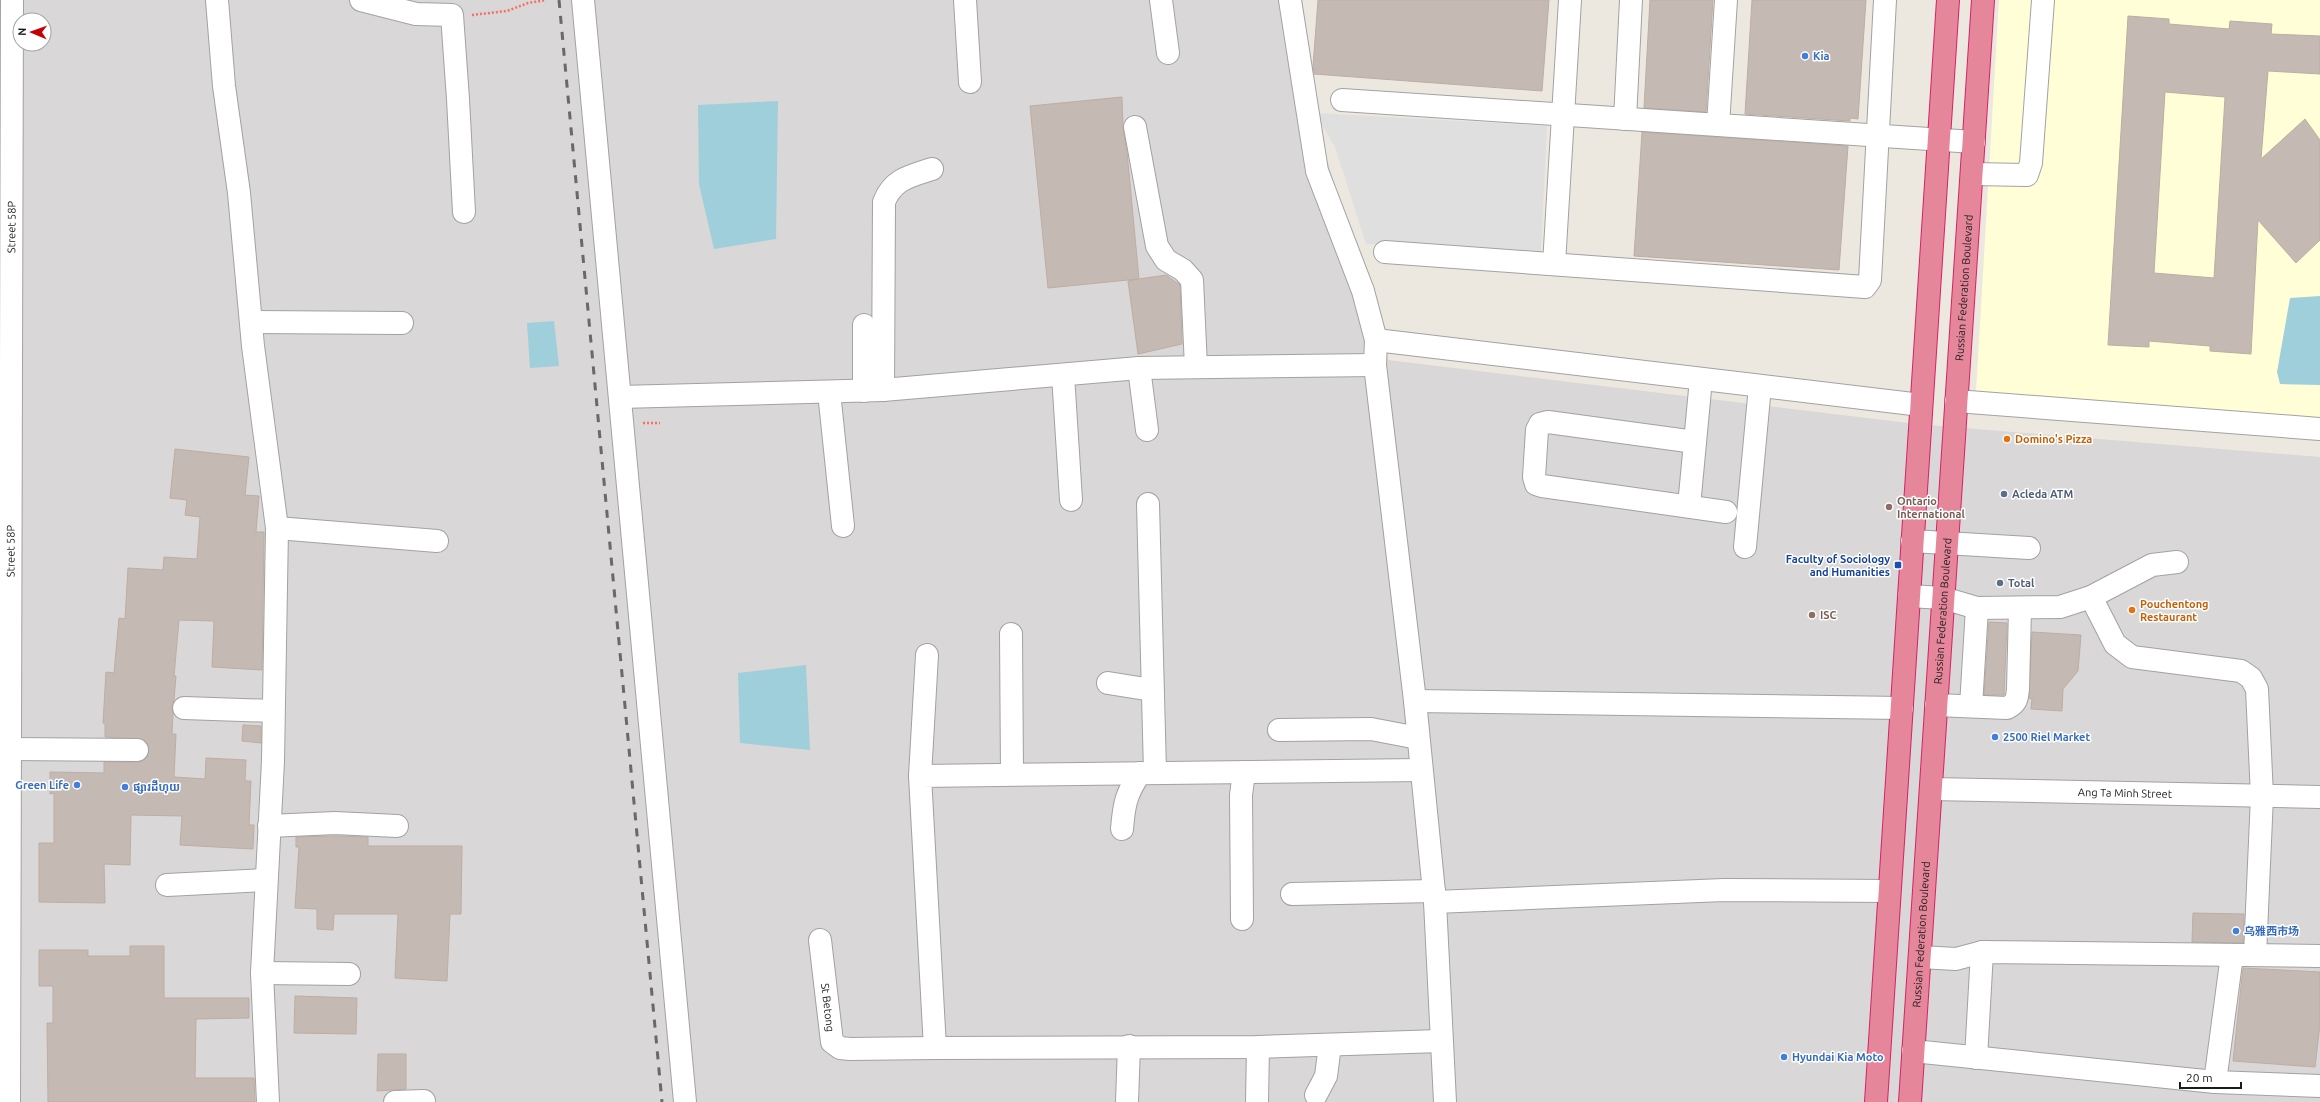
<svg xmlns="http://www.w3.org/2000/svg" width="2320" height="1102" font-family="Ubuntu,'Noto Sans SC','Noto Sans Khmer',sans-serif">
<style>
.residential{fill:#d9d7d7;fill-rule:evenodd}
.education{fill:#fffed6}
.parking{fill:#dfdfdf}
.water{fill:#9fcfdb}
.building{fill:#c4bab3;stroke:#beada2;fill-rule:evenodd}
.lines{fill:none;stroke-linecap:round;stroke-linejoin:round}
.minor-casing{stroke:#a2a2a2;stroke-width:24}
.highway-casing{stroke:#d42366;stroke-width:24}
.path{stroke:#f96e64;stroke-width:2.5;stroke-dasharray:2 2;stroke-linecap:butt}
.minor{stroke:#fff;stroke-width:22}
.highway{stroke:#e5869b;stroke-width:22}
.rail{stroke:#696969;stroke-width:3;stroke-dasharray:8 8;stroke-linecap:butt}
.shop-dot{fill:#3f7fe0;stroke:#fff;stroke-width:1.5}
.food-dot{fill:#e8710a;stroke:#fff;stroke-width:1.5}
.service-dot{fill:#5c6f8a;stroke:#fff;stroke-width:1.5}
.education-dot{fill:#8d6e63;stroke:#fff;stroke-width:1.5}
.transit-dot{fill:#1a4fb4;stroke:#fff;stroke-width:1.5}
.labels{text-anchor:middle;stroke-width:3;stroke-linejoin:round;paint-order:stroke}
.shop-label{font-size:11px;font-weight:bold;fill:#366cbe;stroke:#fff;text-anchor:start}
.street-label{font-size:11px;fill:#1b1b1b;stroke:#fff}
.food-label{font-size:11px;font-weight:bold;fill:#c56008;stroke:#fff;text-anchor:start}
.service-label{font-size:11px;font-weight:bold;fill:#4e5e75;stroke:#fff;text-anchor:start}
.education-label{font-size:11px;font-weight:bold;fill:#785e54;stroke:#fff;text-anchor:start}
.transit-label{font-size:11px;font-weight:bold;fill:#164399;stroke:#fff;text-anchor:end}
</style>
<rect width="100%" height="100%" fill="#ece8e0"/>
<path class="residential" d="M0,0h1302l8,104 31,102 37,96 10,58 528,64 404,33v645h-2320zM20,20h24v24h-24z"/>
<path class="education" d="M1999,0h321v422l-344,-29z"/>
<path class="parking" d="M1315,113l232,13 -6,125 -175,-7 -31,-97z"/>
<path class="water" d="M778,101l-2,138 -62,10 -15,-65 -1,-79z
M2320,296v89l-40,-1 -3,-12 13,-74z
M554,321l5,45 -29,2 -3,-45z
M806,665l4,85 -70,-7 -2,-70z"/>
<path class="building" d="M1318,0h231l-7,91 -228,-17 -1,-8z
M1650,0h63l-7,112 -62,-4z
M1752,0h114l-8,119 -8,-1v3l-105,-7z
M2128,16l41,3v5l60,5 1,-8 42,3 -1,10 49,2v38l-52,-3 -7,88 44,-40 15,21v100l-24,23 -38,-43 -7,134 -41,-3v-5l-61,-5v6l-41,-2zM2165,92l60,5 -11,181 -60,-5z
M1122,97l1,32 4,23 12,127 27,-4 14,10 2,59 -44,10 -10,-73 10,-2 -90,9 -18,-182z
M1642,132l206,14 -9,124 -205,-14z
M175,449l74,8 -4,38 14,1 -3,36h8l-2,138 -50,-3 2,-46 -35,-1 -5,56h2l-2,24 -2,8 1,6 -1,20h4l-2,43 31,2 1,-21 40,2 -1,21h6l-2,44h5l-1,24 -73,-4 2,-29 -51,-1 -1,50 -26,-1 1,39 -66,-1v-59h15v-50l-4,1v-22l54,1v-11h33l6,-1 5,-5v-12l-5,-5 -38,-2v-13l-2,-1 3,-51 8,1 5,-55 6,1 3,-51 35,2 1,-13 33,2 3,-42 -15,-2 2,-15 -17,-2z
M1989,622l18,1 -3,72h-20z
M2032,632l49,3 -3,36 -15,18 -1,22 -31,-2 1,-10 -3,-1z
M243,725l18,1v17l-19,-2z
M335,836l33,1v9h94l-1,68h-11l-3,67 -52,-3 3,-64h-64l-1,16 -16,-1v-20l-22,-1 4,-61h-3v-10z
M2193,913l51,1 -1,29 -51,-1z
M130,946h34v52h85v20l-53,1 -1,59h59l1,24h-207l-1,-79h6v-37h-14v-36h49v6h42z
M2243,968l77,4v52l-5,43 -82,-6z
M295,996l62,2 -1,36 -62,-1z
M378,1054h28v35l-29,2z"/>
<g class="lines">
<g class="minor-casing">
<g id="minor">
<path d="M217,0l7,86 15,107 14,153 24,182 -4,233 -11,212 6,129"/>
<path d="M361,0l55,14 36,1 6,84 6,113"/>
<path d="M583,0l102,1102"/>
<path d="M965,0l5,82"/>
<path d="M1161,0l7,53"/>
<path d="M1290,0l27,171 46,120 13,49 -1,25 40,336 20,201 10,200"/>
<path d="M1342,100l632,42"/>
<path d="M1625,119l6,-119"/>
<path d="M1718,125l8,-125"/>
<path d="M1135,127l22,119 9,14 17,10 9,10 4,87"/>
<path d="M1972,174l55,1 4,-12 12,-163"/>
<path d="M1385,252l480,35 5,-7 15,-280"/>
<path d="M1554,264l16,-264"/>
<path d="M252,322l150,1"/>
<path d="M1376,340l545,65"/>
<path d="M1139,368l8,62"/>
<path d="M1063,375l8,125"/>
<path d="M883,390l1,-188c9,-23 26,-26 48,-33"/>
<path d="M864,391v-66"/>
<path d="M829,392l14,134"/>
<path d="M620,397l263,-7 256,-22 236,-3"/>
<path d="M1956,401l364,28"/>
<path d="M1695,442l-147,-20 -8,2 -3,6 -3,47 2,7 6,2 184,26"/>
<path d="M1148,504l7,268"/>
<path d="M1689,506l12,-127"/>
<path d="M277,528l160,13"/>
<path d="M1912,541l117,7"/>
<path d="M1745,547l15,-161"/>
<path d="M1909,596l34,2 34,10 83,-1 31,-10 61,-32 25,-3"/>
<path d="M2091,597l24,47 17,13 109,14 10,7 6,11 5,107 -7,159"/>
<path d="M1011,634l1,140"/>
<path d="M1108,683l44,7"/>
<path d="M1415,701l487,7"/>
<path d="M1936,705l71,3c10,-5 10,-10 11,-19l2,-80"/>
<path d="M1971,706l6,-98"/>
<path d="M184,708l89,3"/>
<path d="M1279,730l92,-1 47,9"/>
<path d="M11,749l126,1"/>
<path d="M1421,770l-501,6 15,272 323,-1 183,-6"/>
<path d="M920,776l7,-121"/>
<path id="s1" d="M1931,789l389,8"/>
<path d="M269,826l66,-3 62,3"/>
<path d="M1122,829c2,-25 4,-35 18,-56"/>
<path d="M167,885l99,-5"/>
<path d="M1292,894l142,-3"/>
<path d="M1435,902l289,-12 165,1"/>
<path d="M1242,919l-1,-124 3,-23"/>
<path id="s2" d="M820,940l12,102 8,6 10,1 85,-1"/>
<path d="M1920,957l36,2 26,-7 338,4"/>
<path d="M262,973l87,1"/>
<path d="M1913,1051l302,31 105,4"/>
<path d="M1976,1058l6,-106"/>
<path d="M2215,1082l17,-127"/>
<path d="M1316,1095l10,-19 4,-31"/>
<path id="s3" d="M9,1102l3,-1102"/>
<path d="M395,1102l29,-1"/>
<path d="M1127,1102l2,-56"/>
<path d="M1257,1102l1,-55"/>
</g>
</g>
<g class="highway-casing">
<g id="highway">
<path d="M1876,1102l72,-1102"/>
<path id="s4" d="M1910,1102l73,-1102"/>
</g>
</g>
<path class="path" d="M472,15l35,-4 21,-8 18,-3
M643,423h17"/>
<use href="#minor" class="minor"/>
<use href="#highway" class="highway"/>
<path class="rail" d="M559,0l103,1102"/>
</g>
<g class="shop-dot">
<circle cx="1805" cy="56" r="4"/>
<circle cx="1995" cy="737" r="4"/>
<circle cx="77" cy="785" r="4"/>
<circle cx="125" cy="787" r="4"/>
<circle cx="2236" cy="931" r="4"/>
<circle cx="1784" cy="1057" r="4"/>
</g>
<g class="food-dot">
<circle cx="2007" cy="439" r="4"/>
<circle cx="2132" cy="610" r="4"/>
</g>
<g class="service-dot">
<circle cx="2004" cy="494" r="4"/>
<circle cx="2000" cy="583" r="4"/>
</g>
<g class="education-dot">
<circle cx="1889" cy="507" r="4"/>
<circle cx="1812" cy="615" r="4"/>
</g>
<rect class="transit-dot" x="1894" y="561" width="8" height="8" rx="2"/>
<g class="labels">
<g class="shop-label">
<text x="1813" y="60">Kia</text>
<text x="2003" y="741">2500 Riel Market</text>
<text x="69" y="789" text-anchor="end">Green Life</text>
<text x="133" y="791">ផ្សារដីហុយ</text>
<text x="2244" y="935">乌雅西市场</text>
<text x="1792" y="1061">Hyundai Kia Moto</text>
</g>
<g class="street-label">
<text dy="4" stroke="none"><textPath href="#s3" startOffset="875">Street 58P</textPath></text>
<text dy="4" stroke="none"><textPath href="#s4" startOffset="816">Russian Federation Boulevard</textPath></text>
<text dy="4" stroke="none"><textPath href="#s3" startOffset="551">Street 58P</textPath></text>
<text dy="4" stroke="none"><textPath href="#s4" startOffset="492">Russian Federation Boulevard</textPath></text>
<text dy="4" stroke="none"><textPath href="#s1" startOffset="194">Ang Ta Minh Street</textPath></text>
<text dy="4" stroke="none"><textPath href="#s4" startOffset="168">Russian Federation Boulevard</textPath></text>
<text dy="4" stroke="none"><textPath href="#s2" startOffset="68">St Betong</textPath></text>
</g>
<g class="food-label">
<text x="2015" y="443">Domino's Pizza</text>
<text x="2140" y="608">Pouchentong<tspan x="2140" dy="13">Restaurant</tspan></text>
</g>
<g class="service-label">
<text x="2012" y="498">Acleda ATM</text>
<text x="2008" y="587">Total</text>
</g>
<g class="education-label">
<text x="1897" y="505">Ontario<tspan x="1897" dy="13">International</tspan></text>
<text x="1820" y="619">ISC</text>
</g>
<g class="transit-label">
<text x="1890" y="563">Faculty of Sociology<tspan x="1890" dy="13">and Humanities</tspan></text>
</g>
</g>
<g transform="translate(32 32) rotate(272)"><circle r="19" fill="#ffffff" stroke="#a4a4a4"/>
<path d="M0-3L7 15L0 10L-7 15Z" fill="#c50107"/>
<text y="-6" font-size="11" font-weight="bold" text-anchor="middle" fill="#1b1b1b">N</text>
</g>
<path d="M2180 1082v6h61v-6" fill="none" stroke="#1b1b1b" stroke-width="2"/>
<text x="2186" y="1082" font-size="12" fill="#1b1b1b" stroke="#ffffff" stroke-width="3" paint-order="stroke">20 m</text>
</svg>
